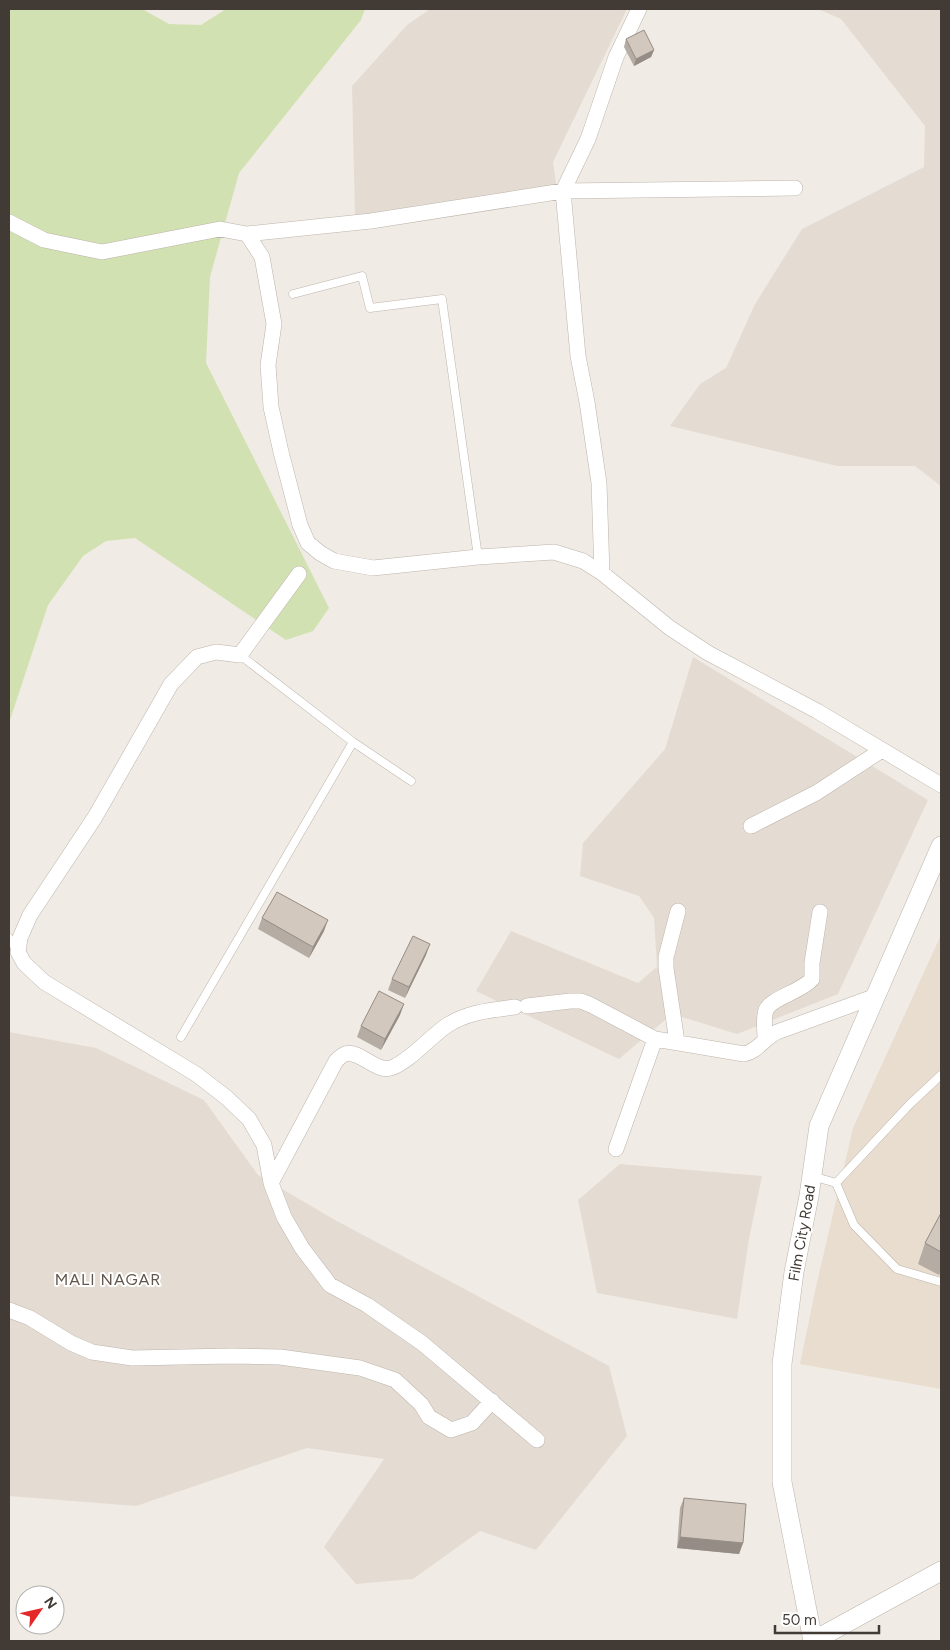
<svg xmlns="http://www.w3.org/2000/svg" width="950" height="1650" font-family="Figtree,sans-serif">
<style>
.residential{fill:#e4dcd3}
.education{fill:#e8ddcf}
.green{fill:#d2e1b1}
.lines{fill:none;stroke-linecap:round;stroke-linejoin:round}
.service-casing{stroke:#bdb4ab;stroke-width:9}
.minor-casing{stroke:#bdb4ab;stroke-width:16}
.tertiary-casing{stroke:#bdb4ab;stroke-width:20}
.service{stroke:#fff;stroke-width:8}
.minor{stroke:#fff;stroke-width:15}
.tertiary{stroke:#fff;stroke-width:19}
.wall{fill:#b5aca3}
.shaded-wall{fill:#948c85}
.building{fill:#d3c8be;stroke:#948c85}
.labels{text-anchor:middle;stroke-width:4;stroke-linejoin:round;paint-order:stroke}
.street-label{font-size:15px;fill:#423b35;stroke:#fff}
.neighbourhood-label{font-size:16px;letter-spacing:1px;fill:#63574d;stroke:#fff}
</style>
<rect width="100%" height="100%" fill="#f0ebe4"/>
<path class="residential" d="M430,9h197l-74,153 4,28 -202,26 -3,-130 55,-61z
M818,9h123v477l-26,-20h-78l-167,-40 30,-42 26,-16 29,-64 47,-75 122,-62 1,-41 -84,-107z
M693,657l235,143 -90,194 -101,40 -65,-20 -53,45 -143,-68 35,-60 127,52 19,-16 -3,-49 -15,-22 -59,-20 3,-33 82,-94z
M9,1032l87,16 108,52 54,75 77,45 274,146 18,70 -91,114 -56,-19 -67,48 -57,5 -32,-37 60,-88 -77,-11 -171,58 -127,-10z
M620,1164l142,12 -13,63 -12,80 -140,-26 -19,-93z"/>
<path class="education" d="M941,935v454l-141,-25 16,-77 37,-159z"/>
<path class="green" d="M9,9h133l27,15 32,1 25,-16h139l-4,11 -122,153 -29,104 -4,86 123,245 -16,23 -27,9 -151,-102 -29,3 -23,15 -35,49 -39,118z"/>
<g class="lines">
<g class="service-casing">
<path id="service" d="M293,294l69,-18 8,32 72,-9 36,258
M240,655l113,87 58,39
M9,938l8,13
M181,1037l172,-295
M812,1176l24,7 18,42 43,44 44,13
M836,1183l73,-78 32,-30"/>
</g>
<g class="minor-casing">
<path id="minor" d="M9,222l35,18 58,12 118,-23 27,5 124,-13 192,-30 232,-3
M247,234l15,23 12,67 -6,41 3,42 10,45 19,73 8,18 12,10 14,8 39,7 105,-11 76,-5 29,9 19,12 68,55 38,25 109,58 124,74
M602,573l-3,-90 -12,-81 -9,-46 -15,-165 25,-52 28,-82 23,-48
M299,574l-59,81 -24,-3 -19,5 -26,27 -76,133 -65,98 -10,23 -2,14 6,11 20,19 152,92 31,24 22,21 15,26 7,38 13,34 18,31 28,37 37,20 55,38 115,97
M751,826l65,-33 66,-43
M527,1006l43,-5h11l10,4 64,34 89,15c13,-2 20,-16 33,-22l99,-36
M765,1039c0,-9 -2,-21 1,-29 5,-12 35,-18 46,-31v-16l8,-51
M677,1042l-11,-74v-11l12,-46
M616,1149l39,-110
M271,1183l65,-122c2,-2 6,-6 9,-7 14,-5 31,19 46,14 18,-6 39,-31 55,-42 21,-14 45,-16 69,-19
M9,1310l21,8 41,25 21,9 40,6 100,-2 48,1 80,11 35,12 26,24 8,13 22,13 21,-7 20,-22"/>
</g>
<g class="tertiary-casing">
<path id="tertiary" d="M813,1641l-31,-159v-118l12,-92 15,-76 10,-70 122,-280
M813,1641l128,-70"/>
</g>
<use href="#service" class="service"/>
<use href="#minor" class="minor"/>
<use href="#tertiary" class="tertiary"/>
</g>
<path class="wall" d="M626,39l28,11 -3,7 -17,9 -10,-19z
M262,918l62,13 -15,27 -51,-29z
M426,955l-21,43 -17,-8 4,-11z
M400,1015l-19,35 -24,-13 4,-11z
M941,1213v58l-2,4 -21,-11 7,-21z
M684,1498l59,45 -4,11 -62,-6 3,-40z"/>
<path class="shaded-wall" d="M654,50l-3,7 -17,9 2,-7z
M328,920l-4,11 -15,27 4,-11z
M430,944l-4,11 -21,43 4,-11z
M404,1004l-4,11 -19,35 4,-11z
M680,1537l63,6 -4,11 -62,-6z"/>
<path class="building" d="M644,30l10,20 -18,9 -10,-20z
M277,892l51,28 -15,27 -51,-29z
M413,936l17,8 -21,43 -17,-8z
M379,991l25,13 -19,35 -24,-13z
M941,1213v39l-16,-9z
M684,1498l62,6 -3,39 -63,-6z"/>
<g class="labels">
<g class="street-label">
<text transform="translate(802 1233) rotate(-80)" y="5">Film City Road</text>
</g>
<g class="neighbourhood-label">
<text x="108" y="1285">MALI NAGAR</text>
</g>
</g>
<rect width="950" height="1650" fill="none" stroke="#423b35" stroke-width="20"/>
<g transform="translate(40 1610) rotate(56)"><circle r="24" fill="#ffffff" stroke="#b3b1ae"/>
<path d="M0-4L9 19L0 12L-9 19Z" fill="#e42828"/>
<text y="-8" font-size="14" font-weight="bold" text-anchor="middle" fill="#423b35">N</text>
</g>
<path d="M775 1625v8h104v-8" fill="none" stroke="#423b35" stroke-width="2.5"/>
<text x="782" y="1625" font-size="15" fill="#423b35" stroke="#ffffff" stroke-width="4" paint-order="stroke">50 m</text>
</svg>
